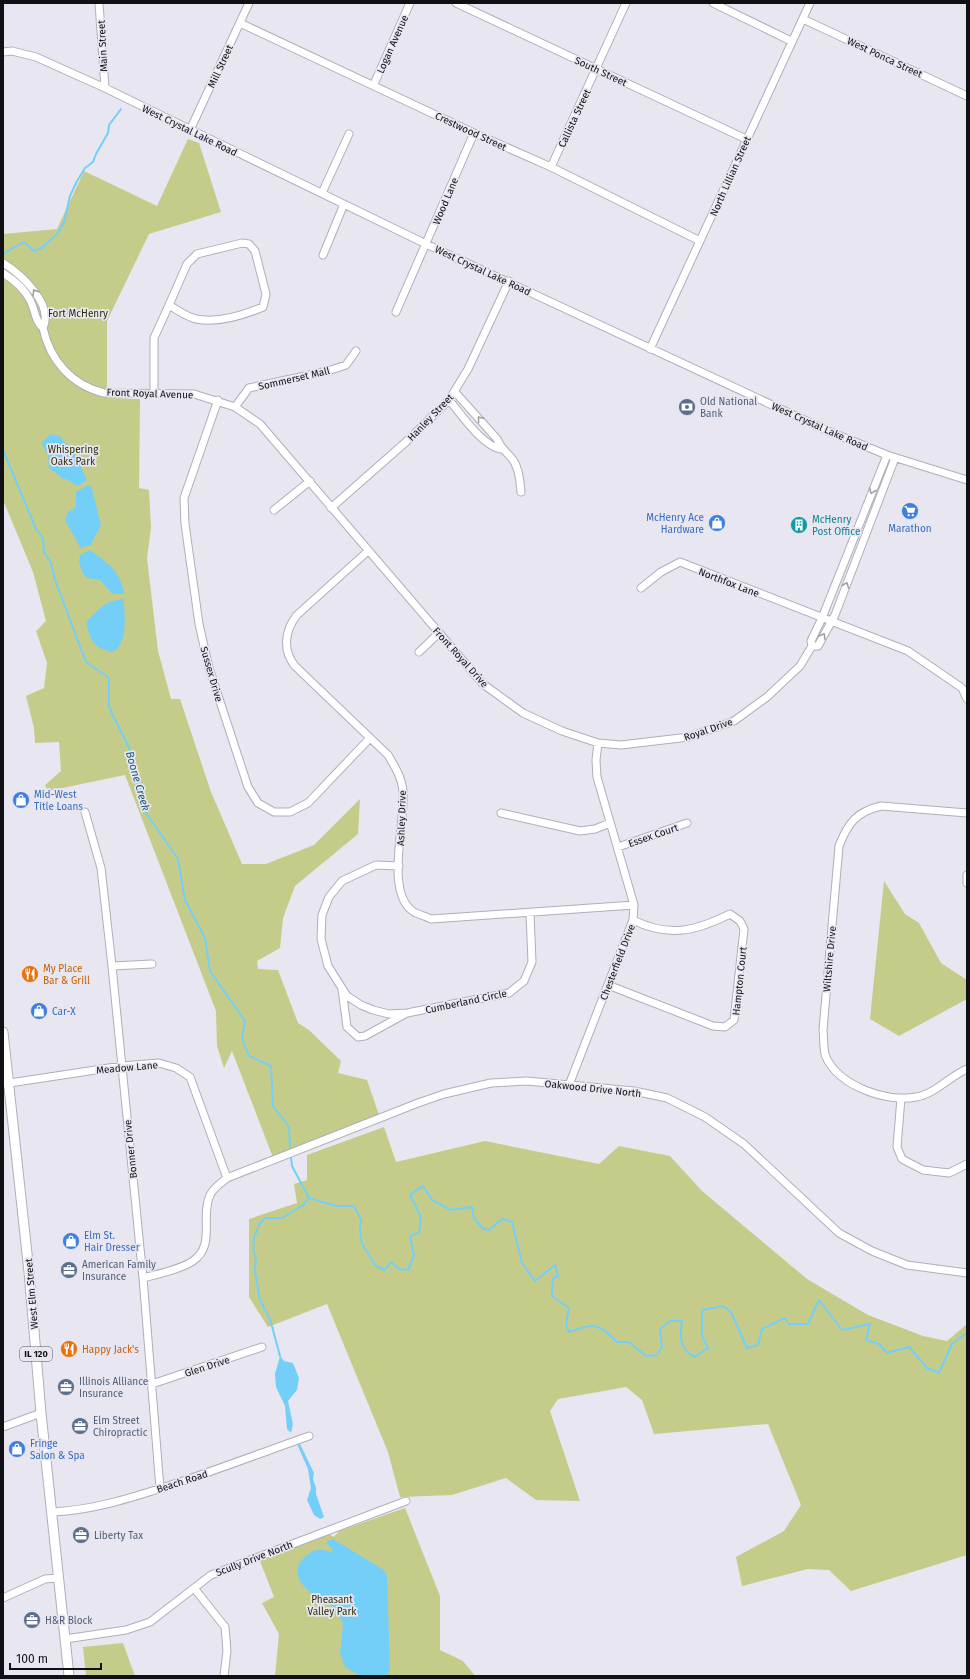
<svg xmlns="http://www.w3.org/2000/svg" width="970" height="1679" font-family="'Fira Sans',sans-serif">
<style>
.green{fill:#c5cc89}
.water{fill:#73cff8}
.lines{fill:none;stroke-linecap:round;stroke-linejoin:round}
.stream{stroke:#73cff8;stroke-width:2}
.minor-casing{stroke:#b0aeb8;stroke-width:9}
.major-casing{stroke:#b0aeb8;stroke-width:11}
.minor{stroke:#fff;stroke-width:7}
.major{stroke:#fff;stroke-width:9}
.oneway{stroke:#a09fa1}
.labels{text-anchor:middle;stroke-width:3.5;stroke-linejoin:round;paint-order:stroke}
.shield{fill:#e8e6f1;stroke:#525056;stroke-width:1}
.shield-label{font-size:9px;font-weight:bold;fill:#111014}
.street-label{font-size:10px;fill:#111014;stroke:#e8e6f1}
.park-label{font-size:10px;fill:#2a2c09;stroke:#e8e6f1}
.service-label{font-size:10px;fill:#4e5e75;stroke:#e8e6f1;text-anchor:start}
.shop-label{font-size:10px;fill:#366cbe;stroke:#e8e6f1;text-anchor:start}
.culture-label{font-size:10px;fill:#0d838f;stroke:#e8e6f1;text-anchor:start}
.food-label{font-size:10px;fill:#c56008;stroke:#e8e6f1;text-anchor:start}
.water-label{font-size:11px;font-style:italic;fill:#175f7a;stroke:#e8e6f1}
</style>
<rect width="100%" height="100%" fill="#e8e6f1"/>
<path class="green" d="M188,139l11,4 22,69 -72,22 -42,87v77l33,1 -1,89 10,2 2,38 -4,30 11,93 13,48h9l31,93 31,72h24l48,-19 46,-46 -2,35 -63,52 -12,32 -3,30 -23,13 1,8 20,1 20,53 11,7 32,31 -3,12 29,7 13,38 -106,42 -42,-109 -8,17 -7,-22 -1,-35 -91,-236 -77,16 -3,-6 16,-14 -2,-29 -24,1 -1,-15 -8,-32 18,-8 3,-25 -11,-32 10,-10 -13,-49 -30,-72v-266l54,-5 27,-58 73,35z
M884,881l21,33 14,9 22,40 26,17v19l-68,37 -29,-17z
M384,1127l12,35 89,-21 114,23 20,-18 51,10 32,35 105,88 61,36 55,21 24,5 20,-17v231l-116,36 -22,-21 -21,-1 -66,17 -6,-29 48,-26 17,-26 -33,-81 -114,10 -12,-34 -16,-13 -68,12 -8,12 30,90 -44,-1 -30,-22 -54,17 -52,2 -12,-45 -61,-148 -59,23 -19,-30v-78l48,-16 -3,-19 13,-4v-25z
M405,1508l35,88v54l23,11 12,15h-200l4,-42 -17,-31 12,-6 -16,-41 67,-24 9,5 5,-6z
M123,1643l12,33h-49l-3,-29z"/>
<path class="water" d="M51,434l9,2 4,6 9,8 14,30 -9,6 -12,-7h-3l-14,-11 -1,-15 -5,-6 -1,-5z
M88,485h3l10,40 -10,20 -11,3c-4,-11 -11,-18 -15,-29l3,-7 8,-5v-15z
M90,550c20,15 28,19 35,44h-13l-12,-14 -13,-2 -5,-6 -3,-11 1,-6z
M124,599c0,17 5,43 -11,53 -20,-4 -23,-12 -27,-30 14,-14 18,-21 38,-23z
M280,1356l4,5 9,2 6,15 -2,12 -9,11 5,23 -2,9 -4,-4 -2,-23 -9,-19 -1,-13z
M297,1444h3l14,29 -1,6 3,9v6l8,23 -4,2 -6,-4 -7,-15 4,-12 -3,-19z
M333,1539l51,31 3,6 3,94 -3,6h-27l-15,-9 -5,-14 3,-28 -6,-16c-18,-10 -57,-30 -31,-53 10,-8 14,-7 25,-4l2,-2 -7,-8z"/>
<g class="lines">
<path class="stream" d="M4,254c5,-5 14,-8 20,-12l10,9 8,-3 16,-15 6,-11 6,-26 7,-15 8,-13 8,-6 3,-8 12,-21 1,-8 12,-16
M3,450l33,79 7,9 1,14 7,11 4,17 31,82 23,16v29l25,51 12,55 32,46 7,41 20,38 5,33 35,50 -3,17 7,18 22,10 2,40 16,21 1,20
M291,1157l1,9 17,32 27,8h18l7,14 -1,10 2,14 14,22 9,4 6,-8 8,7 9,1 6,-14 -4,-20 9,-3 2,-16 -11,-22 13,-9 9,14 19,10 21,-3 2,11 9,11 6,1 13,-11 10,3 10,41 13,18 20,-16 3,11 -5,2 -1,18 17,12 -3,16 3,8c26,-9 29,-9 48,10h12l17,14 11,-1 5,-8 -2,-18 10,-8h12c-2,15 -3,29 13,36l13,-9 -6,-12v-26l21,-4 8,6 16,36 11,-3 4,-16 23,-11 4,6h19l11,-24 23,30 28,-6 -4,16 13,4 8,9 22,-6 18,21 12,5 13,-29 15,-11
M280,1356l-10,-37 -10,-19 -5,-29 1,-13 -3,-9 1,-11 5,-13 6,-7h17l21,-13 6,-7"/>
<g class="minor-casing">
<path id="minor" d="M99,3l6,85
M456,3l290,136
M713,3l78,38
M803,19l164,77
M240,23l234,110 77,34 149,74
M3,52l9,-1 24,6 69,31 321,156 402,187 59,24 80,25
M374,84l36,-81
M190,130l59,-127
M551,167l75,-164
M322,193l27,-59
M242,243l7,1 6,7 11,43 -3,13c-19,8 -46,16 -67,12 -9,-2 -19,-9 -27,-14l18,-41 10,-10z
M323,255l21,-51
M3,263c18,11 51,41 40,65 7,33 29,57 61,65l90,1 41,13 25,17 223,260 40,29 39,18 36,12 23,2 68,-8 45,-16 33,-24 33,-31 12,-20 -1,-5 11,-23 65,-163
M3,273c11,7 21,15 27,27 5,9 5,22 13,28
M396,312l78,-179
M650,349l160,-346
M154,392v-54l15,-33
M455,392l42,47c5,12 10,12 16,21 6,9 7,21 8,32
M218,400l-34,98 1,26 14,100 10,44 39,119 10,16 16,9h16l18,-9 62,-65
M449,400c13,15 33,46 52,49
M235,407l14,-19 79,-17 18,-6 10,-14
M331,508l76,-67 42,-41 19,-31 41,-88
M274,510l36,-29
M368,551l-71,64c-12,15 -15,35 -2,51l93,89c6,10 14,23 15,36 3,30 -19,103 11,121 5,3 12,4 17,7l203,-14
M641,588l20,-16 19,-10 228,89 54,37 5,11
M812,646h6l17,-31 60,-157
M419,652l20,-19
M85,812l16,56 11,98 31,312 17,210
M501,813l79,18 15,-2 15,-6
M967,813l-86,-7c-25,6 -33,17 -42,40l-16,184c1,8 0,20 3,27 13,29 61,46 90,40 19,-3 34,-21 51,-28
M618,847l69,-24
M399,866l-23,-1 -34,16 -13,16 -7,18 -1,24 7,27 19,30 14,9 12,5 16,4 18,-1 102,-20 15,-12 8,-19 -2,-49
M967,875v8
M112,966l40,-2
M608,985l105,41 12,1 9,-7 10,-91 -4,-8 -10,-7c-34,17 -61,24 -97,6
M342,989l5,38 11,10 7,-1 40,-22
M3,1084l119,-18 37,-3 17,5 14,9 37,101
M569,1085l64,-165 1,-15 -37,-128 -1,-17 2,-17
M901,1098l-4,49 5,12 21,11 26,3 18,-9
M143,1278c12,-3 39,-9 50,-17 23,-16 7,-44 17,-66 4,-8 11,-12 17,-17l191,-75 26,-9 47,-11 36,-2 107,10 33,7 38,19 39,27 95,89 33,18 35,14 60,8
M152,1384l110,-37
M3,1427l38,-14
M52,1512c43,-2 82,-15 122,-28 45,-15 90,-32 135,-48
M194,1588l31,39 2,24 -3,25
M3,1598l42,-19 13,-1
M65,1639l61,-9 24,-8 61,-47 195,-74"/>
</g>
<g class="major-casing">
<path id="major" d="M3,1032l26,240 12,141 28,263"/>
</g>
<use href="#minor" class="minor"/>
<use href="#major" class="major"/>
</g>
<defs><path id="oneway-chevron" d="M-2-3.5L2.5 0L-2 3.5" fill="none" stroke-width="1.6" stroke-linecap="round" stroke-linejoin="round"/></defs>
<g class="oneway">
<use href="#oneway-chevron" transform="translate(35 292) rotate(-122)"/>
<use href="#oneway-chevron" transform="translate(480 419) rotate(-131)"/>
<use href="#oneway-chevron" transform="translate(872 491) rotate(112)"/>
<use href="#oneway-chevron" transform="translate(846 585) rotate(-69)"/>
<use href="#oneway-chevron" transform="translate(823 636) rotate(-59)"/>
</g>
<defs>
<g id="bank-disc" transform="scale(0.9)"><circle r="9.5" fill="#5c6f8a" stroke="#e8e6f1"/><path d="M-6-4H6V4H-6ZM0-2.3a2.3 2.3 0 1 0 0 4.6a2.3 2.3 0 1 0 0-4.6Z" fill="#fff"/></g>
<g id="supermarket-disc" transform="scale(0.9)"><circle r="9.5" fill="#3f7fe0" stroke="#e8e6f1"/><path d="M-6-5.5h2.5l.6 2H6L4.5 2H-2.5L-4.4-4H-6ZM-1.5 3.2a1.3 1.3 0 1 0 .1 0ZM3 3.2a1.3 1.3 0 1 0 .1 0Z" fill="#fff"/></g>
<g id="shop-disc" transform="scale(0.9)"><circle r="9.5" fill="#3f7fe0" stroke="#e8e6f1"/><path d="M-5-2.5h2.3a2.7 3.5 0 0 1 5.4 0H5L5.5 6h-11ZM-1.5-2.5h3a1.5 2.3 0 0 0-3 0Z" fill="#fff"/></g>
<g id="building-disc" transform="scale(0.9)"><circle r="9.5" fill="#0f9aa8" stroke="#e8e6f1"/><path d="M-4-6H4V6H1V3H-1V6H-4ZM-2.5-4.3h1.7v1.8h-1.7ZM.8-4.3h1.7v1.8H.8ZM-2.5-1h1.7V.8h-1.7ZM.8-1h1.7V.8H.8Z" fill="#fff"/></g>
<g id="restaurant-disc" transform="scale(0.9)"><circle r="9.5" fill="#e8710a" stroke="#e8e6f1"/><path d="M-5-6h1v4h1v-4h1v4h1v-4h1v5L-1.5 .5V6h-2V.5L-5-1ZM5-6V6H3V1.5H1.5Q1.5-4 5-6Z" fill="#fff"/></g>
<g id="office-disc" transform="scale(0.9)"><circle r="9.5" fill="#5c6f8a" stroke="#e8e6f1"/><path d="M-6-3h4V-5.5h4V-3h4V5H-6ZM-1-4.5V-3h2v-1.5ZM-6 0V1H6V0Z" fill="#fff"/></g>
</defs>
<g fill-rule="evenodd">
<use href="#bank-disc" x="687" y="407"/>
<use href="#supermarket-disc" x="910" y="511"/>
<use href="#shop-disc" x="717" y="523"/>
<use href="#building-disc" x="799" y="525"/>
<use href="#shop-disc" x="21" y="800"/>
<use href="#restaurant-disc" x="30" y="974"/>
<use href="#shop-disc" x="39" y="1011"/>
<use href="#shop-disc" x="71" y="1241"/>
<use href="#office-disc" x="69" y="1270"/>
<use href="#restaurant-disc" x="69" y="1349"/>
<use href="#office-disc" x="66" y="1387"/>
<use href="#office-disc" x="80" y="1426"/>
<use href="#shop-disc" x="17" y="1449"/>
<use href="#office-disc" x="81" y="1535"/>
<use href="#office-disc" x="32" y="1620"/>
</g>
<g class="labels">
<rect class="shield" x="20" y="1347" width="32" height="14" rx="3"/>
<g class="shield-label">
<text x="36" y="1357">IL 120</text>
</g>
<g class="street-label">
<text transform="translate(392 44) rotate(-66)" y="4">Logan Avenue</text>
<text transform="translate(102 46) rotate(-93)" y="4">Main Street</text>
<text transform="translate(885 57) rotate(25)" y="4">West Ponca Street</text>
<text transform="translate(220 66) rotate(-65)" y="4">Mill Street</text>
<text transform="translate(601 71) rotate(25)" y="4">South Street</text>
<text transform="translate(574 118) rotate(-65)" y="4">Callista Street</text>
<text transform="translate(190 130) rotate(26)" y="4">West Crystal Lake Road</text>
<text transform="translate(471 131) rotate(25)" y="4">Crestwood Street</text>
<text transform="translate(730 176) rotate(-66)" y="4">North Lillian Street</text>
<text transform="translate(445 201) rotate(-67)" y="4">Wood Lane</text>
<text transform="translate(483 270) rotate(25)" y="4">West Crystal Lake Road</text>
<text transform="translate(294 378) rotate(-13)" y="4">Sommerset Mall</text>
<text transform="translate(150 393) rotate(2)" y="4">Front Royal Avenue</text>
<text transform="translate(430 417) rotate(-46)" y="4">Hanley Street</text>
<text transform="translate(820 426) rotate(24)" y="4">West Crystal Lake Road</text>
<text transform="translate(729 582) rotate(21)" y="4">Northfox Lane</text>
<text transform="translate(461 657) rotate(48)" y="4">Front Royal Drive</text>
<text transform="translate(212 674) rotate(74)" y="4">Sussex Drive</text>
<text transform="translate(708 729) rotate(-19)" y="4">Royal Drive</text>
<text transform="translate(401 818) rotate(-88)" y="4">Ashley Drive</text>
<text transform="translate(653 835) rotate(-19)" y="4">Essex Court</text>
<text transform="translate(829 959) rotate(-85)" y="4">Wiltshire Drive</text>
<text transform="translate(617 962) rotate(-69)" y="4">Chesterfield Drive</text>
<text transform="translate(739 981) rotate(-84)" y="4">Hampton Court</text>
<text transform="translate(466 1001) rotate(-12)" y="4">Cumberland Circle</text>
<text transform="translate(127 1067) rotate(-5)" y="4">Meadow Lane</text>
<text transform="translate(593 1088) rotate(6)" y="4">Oakwood Drive North</text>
<text transform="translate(130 1149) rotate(-96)" y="4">Bonner Drive</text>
<text transform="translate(31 1294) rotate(-95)" y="4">West Elm Street</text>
<text transform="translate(207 1366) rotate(-18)" y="4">Glen Drive</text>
<text transform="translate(182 1481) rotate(-18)" y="4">Beach Road</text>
<text transform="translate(254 1558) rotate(-21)" y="4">Scully Drive North</text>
</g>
<g class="park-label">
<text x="78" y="317">Fort McHenry</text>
<text x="73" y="453">Whispering<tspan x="73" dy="12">Oaks Park</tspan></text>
<text x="332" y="1603">Pheasant<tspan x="332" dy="12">Valley Park</tspan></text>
</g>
<g class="service-label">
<text x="700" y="405">Old National<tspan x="700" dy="12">Bank</tspan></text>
<text x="82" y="1268">American Family<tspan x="82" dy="12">Insurance</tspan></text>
<text x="79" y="1385">Illinois Alliance<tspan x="79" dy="12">Insurance</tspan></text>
<text x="93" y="1424">Elm Street<tspan x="93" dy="12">Chiropractic</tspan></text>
<text x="94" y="1539">Liberty Tax</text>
<text x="45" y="1624">H&amp;R Block</text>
</g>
<g class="shop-label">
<text x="704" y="521" text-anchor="end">McHenry Ace<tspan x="704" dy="12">Hardware</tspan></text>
<text x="910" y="532" text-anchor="middle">Marathon</text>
<text x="34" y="798">Mid-West<tspan x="34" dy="12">Title Loans</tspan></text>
<text x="52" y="1015">Car-X</text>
<text x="84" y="1239">Elm St.<tspan x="84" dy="12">Hair Dresser</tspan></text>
<text x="30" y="1447">Fringe<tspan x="30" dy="12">Salon &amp; Spa</tspan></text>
</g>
<g class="culture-label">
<text x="812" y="523">McHenry<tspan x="812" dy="12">Post Office</tspan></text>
</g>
<g class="food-label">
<text x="43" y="972">My Place<tspan x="43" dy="12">Bar &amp; Grill</tspan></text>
<text x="82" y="1353">Happy Jack's</text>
</g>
<g class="water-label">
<text transform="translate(138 781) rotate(74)" y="4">Boone Creek</text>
</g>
</g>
<rect width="970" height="1679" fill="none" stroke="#111014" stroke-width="8"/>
<path d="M10 1663v6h91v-6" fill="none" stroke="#111014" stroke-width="2"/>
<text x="16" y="1663" font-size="12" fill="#111014" stroke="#e8e6f1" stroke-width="3" paint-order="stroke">100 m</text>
</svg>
